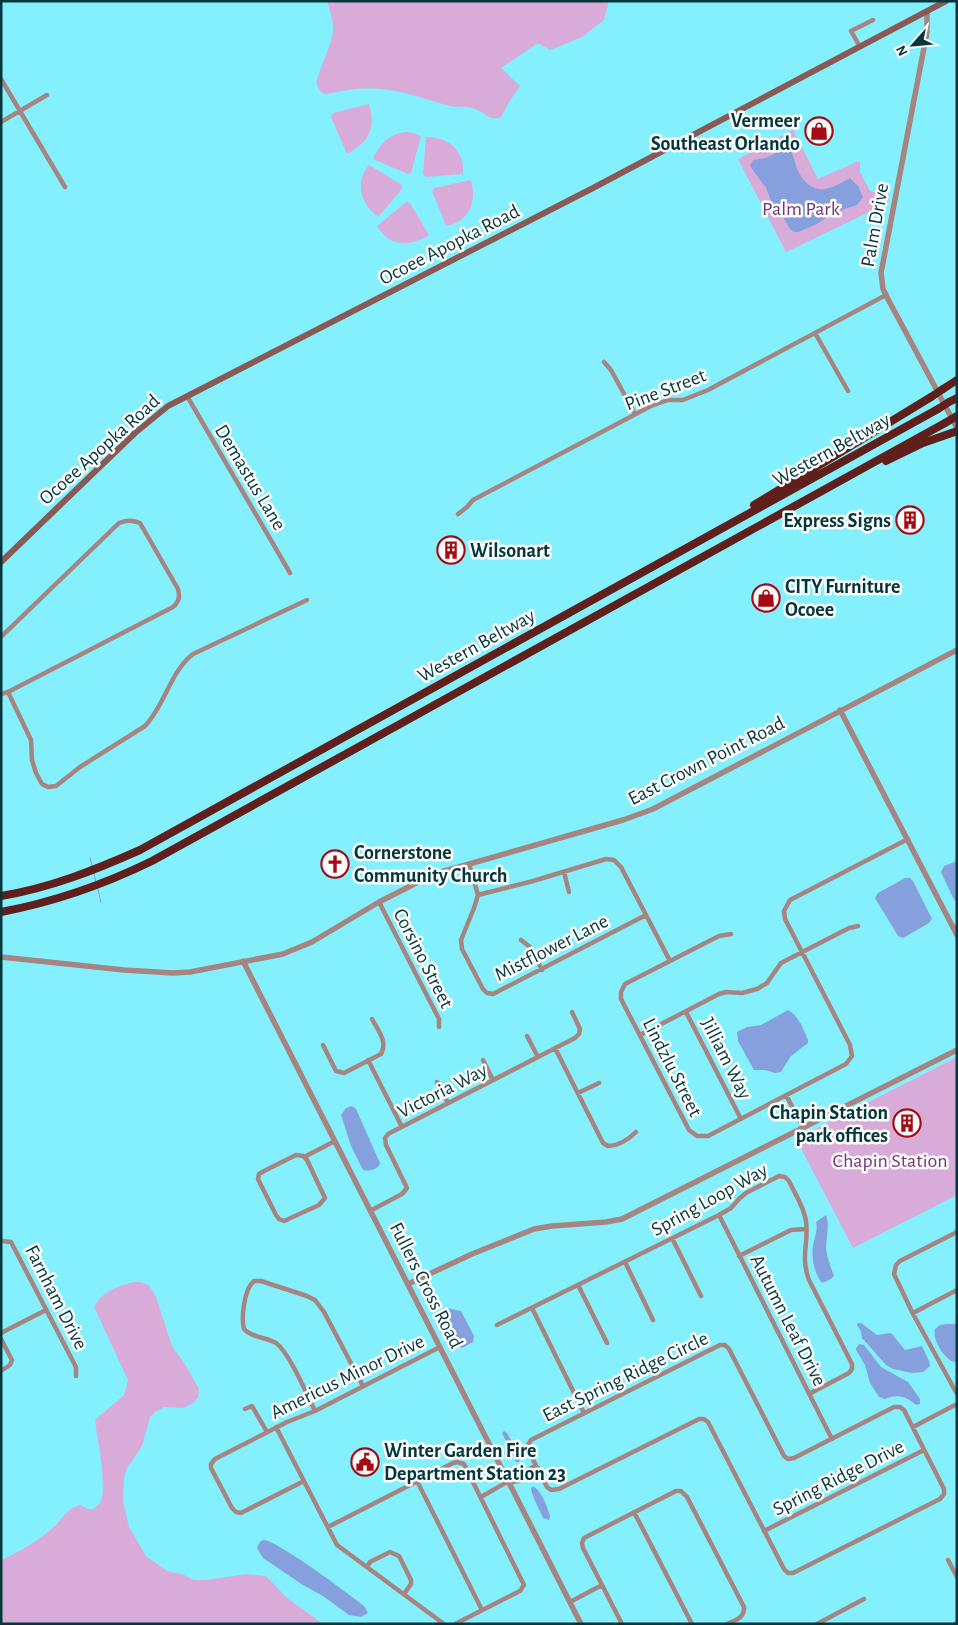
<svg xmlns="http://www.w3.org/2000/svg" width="958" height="1625" font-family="'Alegreya Sans',sans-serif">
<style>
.green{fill:#d9abd8}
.water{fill:#86a0de}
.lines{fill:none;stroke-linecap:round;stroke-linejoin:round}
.stream{stroke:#86a0de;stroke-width:1}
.minor{stroke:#a68480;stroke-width:4.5}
.tertiary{stroke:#a68480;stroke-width:5.5}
.secondary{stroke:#8a5954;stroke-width:6}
.motorway{stroke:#601f1b;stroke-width:8}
.motorway-bridge{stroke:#601f1b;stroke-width:8}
.labels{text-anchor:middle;stroke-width:5;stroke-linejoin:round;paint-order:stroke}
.poi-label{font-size:20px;font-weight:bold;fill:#04373c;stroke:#fdfdfd;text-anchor:start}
.park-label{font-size:20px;fill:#753576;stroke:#fdfdfd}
.street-label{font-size:20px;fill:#04373c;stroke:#fdfdfd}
</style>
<rect width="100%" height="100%" fill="#84f0fe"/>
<path class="green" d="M327,1h282l-5,19 -22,17 -32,13 -12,-7 -37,25 19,18 -11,16 -8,15c-12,5 -17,-6 -28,-9 -8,-2 -18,0 -27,-3 -30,-9 -59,-20 -91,-16 -10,1 -21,4 -31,5 -3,-2 -6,-5 -7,-9 -2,-7 15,-41 16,-53 1,-10 -3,-21 -6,-31z
M369,104c7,25 0,38 -22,50l-16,-37 2,-4z
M793,130l25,49 38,-17h4v10l10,19 19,5 -1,7 -102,49 -48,-93z
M406,132l8,1 7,3 -10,37 -3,1 -35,-15c7,-16 16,-25 33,-27z
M426,137c22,0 39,13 37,37l-37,3 -3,-3z
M369,165l33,20v4l-24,28c-17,-13 -24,-34 -9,-52z
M471,180c6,21 -1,42 -25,46l-14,-35 2,-3z
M406,202l4,1 19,32c-19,12 -40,12 -52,-9z
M957,1057v138l-104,53 -57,-109z
M134,1282h6l9,3 7,12 16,49 14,20 13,23 -1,9 -5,5 -10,5 -19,-1 -9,5 -5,5 -8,29 -15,22 -3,9 -1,24 6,26 17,29 21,15 17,4 10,5h12l40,-6 20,2 21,22 36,26h-322v-64c19,-8 40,-21 55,-35 9,-10 10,-15 24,-20l8,4h6c2,-2 4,-4 6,-6 8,-14 -3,-65 -5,-83l29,-25 4,-15 -34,-73c10,-17 22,-20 40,-25z"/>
<path class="water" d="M785,148l5,1c4,7 5,15 8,22 14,26 30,20 52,7l8,8 5,11 -6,8 -22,7 -20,13 -17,7h-4l-4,-3 -8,-14 -7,-4 -9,-23 -16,-22 3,-6 13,-2z
M957,861v41l-3,-2 -13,-28 3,-6z
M905,878h5l3,3 19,38 -3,4 -26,15 -5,-2 -23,-38 3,-5z
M788,1010l6,4 7,10 7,16v3l-17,13 -10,16 -6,1 -10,-3h-11l-16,-29 -1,-9 10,-5 14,-2z
M352,1106l4,3 24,54c-1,6 -11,9 -17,7l-12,-24 -10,-31 5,-7z
M826,1215c4,11 0,22 0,33 1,10 5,19 8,28l-3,3 -9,4c-8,-10 -11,-26 -9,-38 2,-9 5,-15 3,-23z
M447,1308l14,3 13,25 -1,6 -11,6 -5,-2 -15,-32v-5z
M858,1323h3l16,12 14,-2 14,17 17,-4 7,15 1,5 -7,6 -11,1 -19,-4 -7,-4 -24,-27 -1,-7 -4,-6z
M948,1324h9v37l-3,1c-10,-3 -22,-23 -19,-33l5,-4z
M859,1344l5,1 17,22 27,15 12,17v5l-4,1c-10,-9 -19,-11 -31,-6l-6,-2 -9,-14 -5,-18 -9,-15v-2z
M504,1431l3,2 14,24 -2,5h-3l-14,-29z
M533,1486c9,6 14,20 17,30l-1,4 -6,-2c-4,-10 -10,-19 -12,-29z
M263,1540c14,0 86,54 101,66l4,7 -7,4 -12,-2 -26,-19 -20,-11 -40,-27 -6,-10 3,-6z"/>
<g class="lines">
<path class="stream" d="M90,857l2,9
M94,872l2,11
M98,889l3,14"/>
<path class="minor" d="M860,47l-9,-16 22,-11
M1,79l64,108
M1,122l46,-27
M815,333l33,58
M604,362l7,8 24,44
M187,396l103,177
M458,514l9,-7 6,-7 178,-94 17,-6h15l25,-10 178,-95
M1,637l118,-114c8,-3 13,-3 21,0l38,66c2,8 1,13 -5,18l-165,85 -7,2
M8,692l23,48 1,20 4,13 6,11 6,3 8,-1 24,-19 65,-41c20,-21 25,-54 48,-72l114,-54
M469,864l9,31 -4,13 -13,32 1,9 21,40 4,4 6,1 153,-79
M564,872l5,20
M478,895l55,-14 73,-22 8,1 7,7 49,94
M379,902l60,117v8
M731,934l-12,2 -94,48 -4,8v7l68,131 8,6h11l138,-72 6,-8 -2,-11 -65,-126 -1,-8 6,-11 118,-61
M521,940l9,7 12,23
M686,1012l55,107
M640,1035l79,-41 7,-2 16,1 15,-4 10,-6 14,-20 68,-35 9,-2
M527,1036l11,21
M323,1045l13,26 8,2 37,-19c7,-12 -3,-24 -9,-35
M555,1048l48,95 5,3c10,0 21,-7 28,-14
M368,1060l34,67
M483,1060l10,20
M437,1082l11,21
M578,1093l21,-10
M786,1095l17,32
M296,1155l7,1 4,4 18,38 -6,7 -35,16 -5,-2 -3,-4 -18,-36 1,-5 5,-3z
M304,1157l31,-16
M370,1211l32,-17 5,-6 -21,-43 -1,-7 3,-4 187,-96 4,-4 1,-5 -8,-17
M719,1215l113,224
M957,1232l-57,29 -4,4 -2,9 19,40 44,80
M672,1238l29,58
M1,1241l10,1 65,125v9
M739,1256l52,-26 15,-1
M625,1262l28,58
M578,1285l29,58
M532,1308l52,105
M913,1313l44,-23
M497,1325l222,-110 12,-7 9,-10 6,-5 33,-17 6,1 4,4c6,13 15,26 17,40 3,24 -6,34 3,59l43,84v5l-3,4 -40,21
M1,1333l45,-23
M1,1339l11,21 -2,5 -9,6
M720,1345h5l4,4 55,107 4,3 6,-1 100,-51h6l4,3 40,79v5l-4,5 -147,74h-5l-4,-4 -76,-147 -4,-3h-5l-140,70 -8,1 -4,-3 -19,-37v-5l3,-5z
M245,1409l7,-3 15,26
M315,1411c-8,-16 -26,-59 -39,-68 -10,-6 -24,-5 -32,-14 -3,-11 0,-40 10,-48h7l46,15 8,4 9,12 39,74
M276,1427l61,118 107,79
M913,1427l44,-23
M304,1481l-63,32 -5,-1 -4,-4 -21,-40v-4l4,-5 72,-37 28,-11 125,-64
M417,1481l65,129
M510,1482c10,0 24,-4 28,-14
M481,1497l52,-30 5,1
M634,1512l58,112
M328,1527l125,-64 4,-1 7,2 60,121 -4,6 -65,33
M764,1531l160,-81
M948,1560l9,17
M367,1567l3,-5 20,-10 9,4 12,24v4l-7,10
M570,1602l32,-17
M622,1624l-39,-76 -1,-5 2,-5 92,-47h5l6,6 57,110c1,11 -9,13 -17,17
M817,1624l47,-25
M955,1624l2,-1"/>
<path class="tertiary" d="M927,12v20l-46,241 2,16 6,12 68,127
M840,710l117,225
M1,957l123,13 49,3 17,-1 93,-18 29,-12 67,-40 55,-28 189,-54 30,-11 304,-159
M243,961l338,663
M408,1284l64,-30 62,-25 18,-3 54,-4 16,-3 335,-169"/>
<path class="secondary" d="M1,562l134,-129 33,-27 425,-218 353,-187"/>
<path class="motorway" d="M943,389l14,-9
M949,402l8,-4
M886,461l37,-18 34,-12
M754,505l177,-108
M1,896c49,-8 94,-26 139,-46l798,-441
M1,912c53,-10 102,-27 151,-51l793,-438"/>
<path class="motorway-bridge" d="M931,397l12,-8
M938,409l11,-7
M945,423l12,-7"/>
</g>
<defs>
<g id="shop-ring" transform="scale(1.4375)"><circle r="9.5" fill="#fdfdfd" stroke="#a40b15" stroke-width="1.5"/><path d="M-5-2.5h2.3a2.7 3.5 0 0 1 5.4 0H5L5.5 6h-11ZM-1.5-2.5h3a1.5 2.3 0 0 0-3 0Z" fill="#a40b15"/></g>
<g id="building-ring" transform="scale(1.4375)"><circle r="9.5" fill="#fdfdfd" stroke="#a40b15" stroke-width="1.5"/><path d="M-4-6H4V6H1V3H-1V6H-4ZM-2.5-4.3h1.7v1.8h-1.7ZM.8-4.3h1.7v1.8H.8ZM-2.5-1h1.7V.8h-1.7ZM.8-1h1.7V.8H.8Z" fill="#a40b15"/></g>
<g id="church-ring" transform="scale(1.4375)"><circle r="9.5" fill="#fdfdfd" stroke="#a40b15" stroke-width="1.5"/><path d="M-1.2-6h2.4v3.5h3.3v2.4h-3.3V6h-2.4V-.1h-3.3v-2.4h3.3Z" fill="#a40b15"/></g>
<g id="civic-ring" transform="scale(1.4375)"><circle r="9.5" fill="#fdfdfd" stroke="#a40b15" stroke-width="1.5"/><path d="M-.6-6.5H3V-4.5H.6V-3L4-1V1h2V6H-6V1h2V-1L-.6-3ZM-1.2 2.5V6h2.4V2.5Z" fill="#a40b15"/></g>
</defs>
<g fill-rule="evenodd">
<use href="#shop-ring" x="819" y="131"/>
<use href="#building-ring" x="910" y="520"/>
<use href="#building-ring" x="451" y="550"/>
<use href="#shop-ring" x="766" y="598"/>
<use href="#church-ring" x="335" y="864"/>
<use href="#building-ring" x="907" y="1123"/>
<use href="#civic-ring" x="365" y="1462"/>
</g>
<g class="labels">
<g class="poi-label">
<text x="800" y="127" text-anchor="end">Vermeer<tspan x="800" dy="23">Southeast Orlando</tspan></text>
<text x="891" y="527" text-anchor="end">Express Signs</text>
<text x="470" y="557">Wilsonart</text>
<text x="785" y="593">CITY Furniture<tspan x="785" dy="23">Ocoee</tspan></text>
<text x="354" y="859">Cornerstone<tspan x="354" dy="23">Community Church</tspan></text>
<text x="888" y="1119" text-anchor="end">Chapin Station<tspan x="888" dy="23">park offices</tspan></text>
<text x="384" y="1457">Winter Garden Fire<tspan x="384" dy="23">Department Station 23</tspan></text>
</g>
<g class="park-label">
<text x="801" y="215">Palm Park</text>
<text x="890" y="1167">Chapin Station</text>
</g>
<g class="street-label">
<text transform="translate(874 225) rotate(-80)" y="7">Palm Drive</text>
<text transform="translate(449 244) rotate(-27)" y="7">Ocoee Apopka Road</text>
<text transform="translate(665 389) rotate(-21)" y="7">Pine Street</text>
<text transform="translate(99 449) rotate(-42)" y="7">Ocoee Apopka Road</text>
<text transform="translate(831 449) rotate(-29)" y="7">Western Beltway</text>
<text transform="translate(251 477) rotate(59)" y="7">Demastus Lane</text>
<text transform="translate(476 645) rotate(-29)" y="7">Western Beltway</text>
<text transform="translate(706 760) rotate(-27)" y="7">East Crown Point Road</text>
<text transform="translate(551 947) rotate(-27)" y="7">Mistflower Lane</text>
<text transform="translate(424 958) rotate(63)" y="7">Corsino Street</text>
<text transform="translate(727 1058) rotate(63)" y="7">Jilliam Way</text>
<text transform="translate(673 1067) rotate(63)" y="7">Lindzlu Street</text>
<text transform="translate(442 1090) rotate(-27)" y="7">Victoria Way</text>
<text transform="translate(709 1199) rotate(-29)" y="7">Spring Loop Way</text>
<text transform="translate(427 1285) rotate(63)" y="7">Fullers Cross Road</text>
<text transform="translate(57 1297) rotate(63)" y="7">Farnham Drive</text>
<text transform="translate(789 1320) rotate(63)" y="7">Autumn Leaf Drive</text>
<text transform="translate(347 1376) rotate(-26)" y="7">Americus Minor Drive</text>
<text transform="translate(625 1376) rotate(-26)" y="7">East Spring Ridge Circle</text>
<text transform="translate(838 1477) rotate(-27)" y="7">Spring Ridge Drive</text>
</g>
</g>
<rect width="958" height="1625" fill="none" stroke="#04373c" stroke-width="5"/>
<g transform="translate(913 45) rotate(243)" stroke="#fdfdfd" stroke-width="4" paint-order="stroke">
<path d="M0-4L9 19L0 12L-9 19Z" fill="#04373c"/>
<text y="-8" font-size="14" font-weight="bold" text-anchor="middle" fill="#04373c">N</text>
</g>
</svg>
